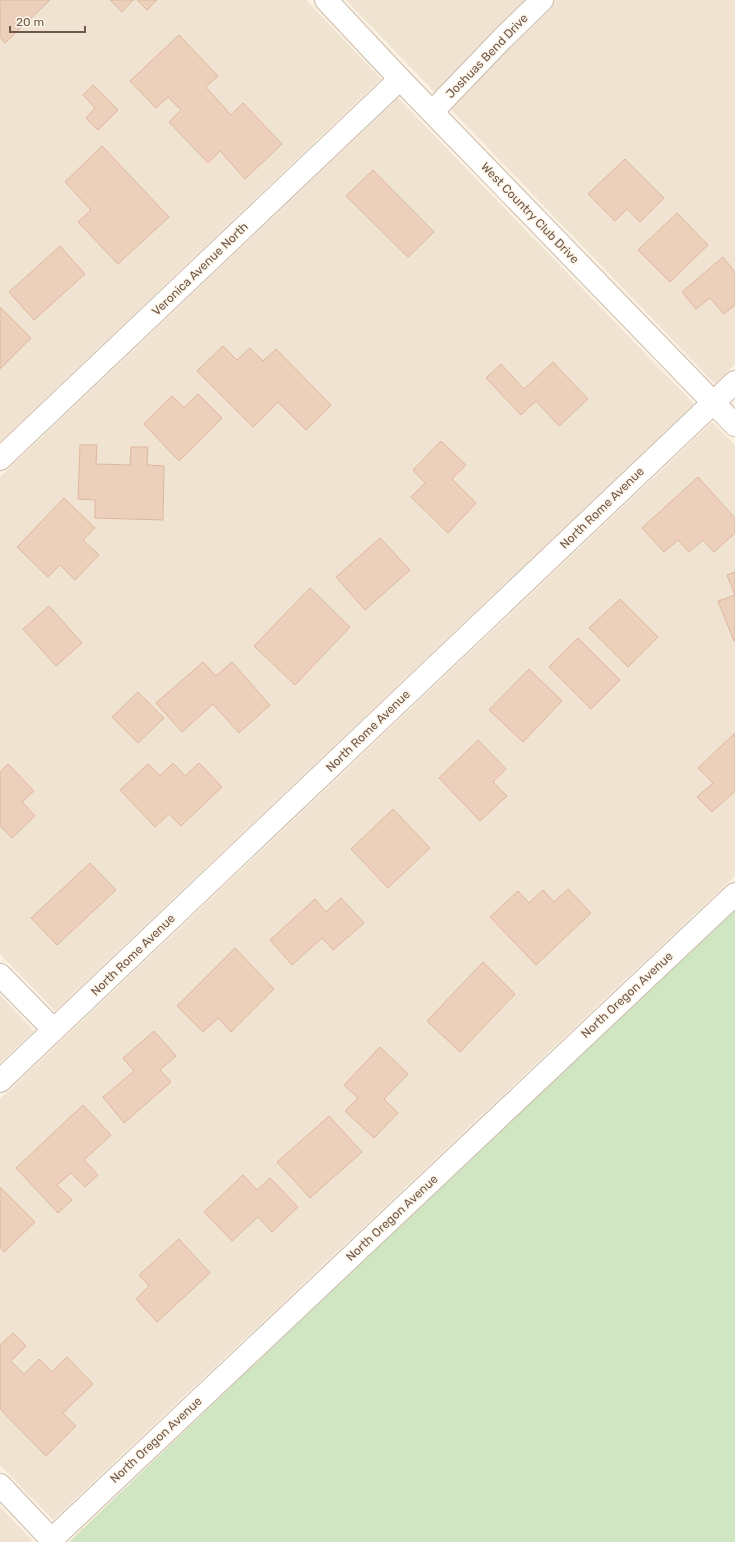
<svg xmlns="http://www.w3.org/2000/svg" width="735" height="1542" font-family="Rubik,sans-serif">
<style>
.residential{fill:#f0e3d1}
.green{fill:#d0e5c2}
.building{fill:#ecd0bc;stroke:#deb79e}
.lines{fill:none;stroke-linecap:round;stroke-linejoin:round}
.street-casing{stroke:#ccbbad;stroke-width:24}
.secondary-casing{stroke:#cebbaa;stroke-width:24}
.street{stroke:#fff;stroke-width:22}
.secondary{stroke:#fff;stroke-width:22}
.labels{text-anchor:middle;stroke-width:3;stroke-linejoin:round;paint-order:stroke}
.street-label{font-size:12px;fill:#6f584b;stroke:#fdf5e8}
</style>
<rect width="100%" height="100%" fill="#faf1e2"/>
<path class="residential" d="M0,0h306l75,79 -381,363z
M346,0h389v364l-20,20z
M398,98l296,306 -639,607 -55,-57v-477z
M712,422l23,23v431l-682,644 -53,-55v-366z
M0,995l34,36 -34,32z
M0,1507l32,33 -2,2h-30z"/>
<path class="green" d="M735,904v638h-666z"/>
<path class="building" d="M0,0h50l-45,43 -5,-6z
M110,0h23l-11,12z
M137,0h20l-10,10z
M179,35l39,41 -12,11 25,28 12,-12 39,41 -37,35 -25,-28 -12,12 -39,-41 12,-12 -13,-13 -12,11 -26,-27z
M93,85l25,25 -20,20 -12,-12 9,-10 -12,-13z
M102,146l67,71 -51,47 -40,-42 13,-12 -26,-28z
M625,159l39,39 -24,24 -13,-13 -12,12 -27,-27z
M373,170l61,62 -26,25 -62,-61z
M677,213l31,32 -38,37 -32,-32z
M60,246l25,28 -51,46 -25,-28z
M723,257l12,15v33l-11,9 -14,-16 -14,11 -14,-17z
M0,307l31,31 -31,31z
M223,346l14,14 13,-12 13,13 13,-12 55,56 -25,25 -28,-28 -25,25 -56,-56z
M553,362l35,37 -29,27 -23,-25 -15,14 -35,-37 15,-14 23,25z
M198,394l24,24 -43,43 -35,-37 28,-28 12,12z
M441,441l25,24 -14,14 24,24 -28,30 -37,-36 14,-14 -12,-13z
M80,445h17l-1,19 34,1 1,-18h17l-1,18 17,1 -1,54 -68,-2v-18l-17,-1z
M698,477l37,41v15l-21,19 -11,-12 -14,12 -11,-12 -14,12 -22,-24z
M64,498l31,30 -12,12 16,15 -24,25 -15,-15 -12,12 -31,-30z
M380,538l30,32 -45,40 -29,-33z
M735,572v69h-1l-16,-40 17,-6 -8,-20z
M310,588l40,39 -55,58 -41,-39z
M620,599l38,38 -30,30 -39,-39z
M49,606l33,37 -26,23 -33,-37z
M578,638l42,42 -29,29 -42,-42z
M203,662l13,14 16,-14 38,43 -31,28 -26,-29 -31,28 -26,-29z
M529,669l33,32 -39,41 -34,-32z
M138,692l26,26 -26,25 -26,-26z
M735,733v58l-23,21 -15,-15 16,-14 -15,-15z
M478,740l28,29 -13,13 14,14 -27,25 -41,-43z
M173,763l12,13 14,-13 23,24 -41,39 -12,-12 -14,13 -35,-37 28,-26 12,12z
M8,764l26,27 -12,11 13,14 -23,22 -12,-12v-54z
M393,809l37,39 -42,40 -37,-39z
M90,863l26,27 -59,55 -26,-27z
M568,889l23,24 -55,52 -46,-48 28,-26 11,12 14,-13 11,12z
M341,898l23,25 -31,27 -11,-12 -30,27 -22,-25 45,-41 11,13z
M235,948l39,41 -43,43 -13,-14 -15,14 -26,-26z
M483,962l32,32 -55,58 -33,-31z
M154,1031l22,25 -16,14 11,12 -47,41 -21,-26 31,-26 -11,-13z
M380,1047l28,27 -24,25 14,14 -24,25 -29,-27 13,-13 -14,-13z
M83,1105l28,30 -27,25 14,15 -13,12 -14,-14 -14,12 15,15 -14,13 -42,-45z
M329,1116l33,36 -52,46 -33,-36z
M243,1175l14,15 13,-12 28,29 -26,25 -14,-15 -26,24 -28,-29z
M0,1187l35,35 -31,30 -4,-5z
M179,1239l31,34 -53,49 -21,-23 13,-13 -10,-11z
M13,1333l13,13 -15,15 13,13 15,-15 13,13 15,-15 26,27 -30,29 13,13 -30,30 -46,-47v-64z"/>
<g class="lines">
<g class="street-casing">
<path id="street" d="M432,112l70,-73 40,-39
M0,459l400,-380
M0,975l54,55
M0,1081l735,-699
M0,1485l51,54
M49,1542l686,-648"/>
</g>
<g class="secondary-casing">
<path id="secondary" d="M326,0l74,79 335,346"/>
</g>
<use href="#street" class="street"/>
<use href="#secondary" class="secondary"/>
</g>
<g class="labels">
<g class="street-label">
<text transform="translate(487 56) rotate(-46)" y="4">Joshuas Bend Drive</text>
<text transform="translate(530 213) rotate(46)" y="4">West Country Club Drive</text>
<text transform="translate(200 269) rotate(-44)" y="4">Veronica Avenue North</text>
<text transform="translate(602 508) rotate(-44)" y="4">North Rome Avenue</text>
<text transform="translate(368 731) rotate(-44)" y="4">North Rome Avenue</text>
<text transform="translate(133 955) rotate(-44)" y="4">North Rome Avenue</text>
<text transform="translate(627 995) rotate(-43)" y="4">North Oregon Avenue</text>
<text transform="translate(392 1218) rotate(-43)" y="4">North Oregon Avenue</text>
<text transform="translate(156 1440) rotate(-43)" y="4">North Oregon Avenue</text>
</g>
</g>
<path d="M10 26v6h75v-6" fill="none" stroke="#6f584b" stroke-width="2"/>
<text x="16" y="26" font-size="12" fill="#6f584b" stroke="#fdf5e8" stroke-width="3" paint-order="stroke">20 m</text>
</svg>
